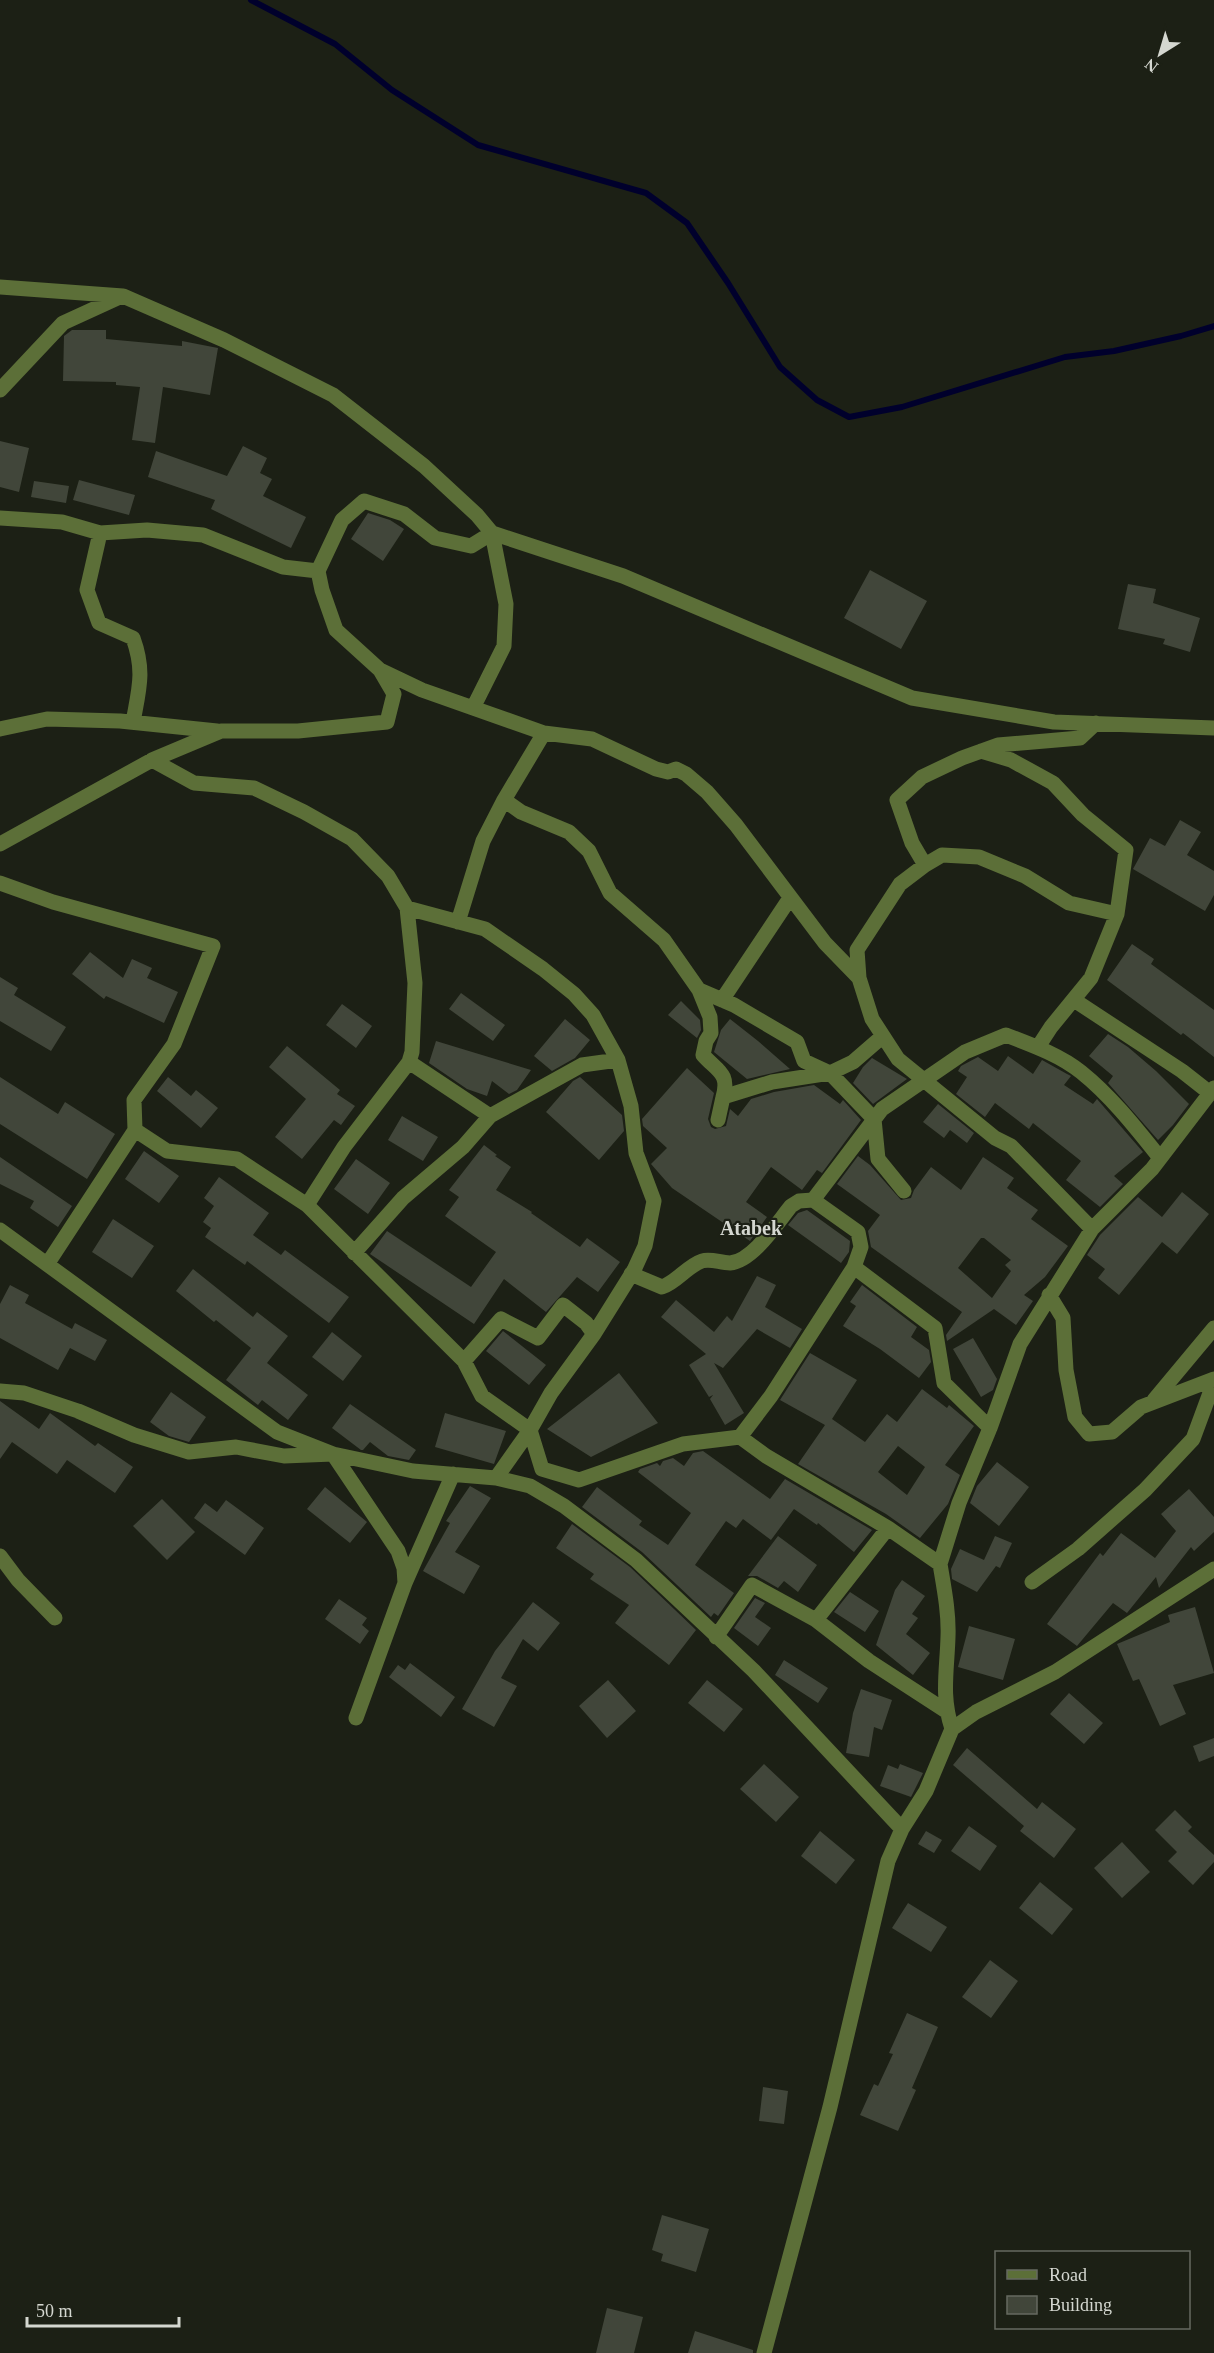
<svg xmlns="http://www.w3.org/2000/svg" width="1214" height="2353" font-family="'Times New Roman',serif">
<style>
.lines{fill:none;stroke-linecap:round;stroke-linejoin:round}
.stream{stroke:#00002c;stroke-width:6}
.building{fill:#41463a;fill-rule:evenodd}
.minor{stroke:#5c6f38;stroke-width:15}
.labels{text-anchor:middle;stroke-width:4.5;stroke-linejoin:round;paint-order:stroke}
.quarter-label{font-size:20px;font-weight:bold;fill:#d4d7d0;stroke:#1c2015}
</style>
<rect width="100%" height="100%" fill="#1c2015"/>
<g class="lines">
<path class="stream" d="M251,0l84,44 57,46 86,55 168,48 41,30 41,60 52,84 37,33 32,17 53,-10 163,-50 49,-6 67,-15 33,-10"/>
</g>
<path class="building" d="M72,330h34v9l76,7v-5l36,7 -8,47 -47,-8 -8,56 -23,-3 8,-53 -24,-2v-3l-53,-1 1,-45z
M0,441l29,7 -10,44 -19,-5z
M243,446l24,12 -7,15 12,6 -9,17 43,21 -15,31 -80,-39 4,-9 -67,-23 8,-26 71,25z
M79,480l56,15 -6,20 -56,-15z
M34,481l35,5 -3,17 -35,-6z
M368,513l22,7 14,9 -21,32 -32,-22z
M870,570l57,31 -26,48 -57,-31z
M1128,584l28,5 -3,14 47,15 -10,34 -27,-8 2,-5 -47,-10z
M1180,820l21,12 -14,23 27,16v24l-9,16 -72,-42 17,-31 15,8z
M1132,944l22,15 -3,5 63,46v47l-31,-24 -2,2 -74,-55z
M90,952l33,26 9,-19 20,9 -5,10 31,14 -14,31 -58,-27 -2,3 -32,-25z
M0,977l18,11 -4,7 52,32 -15,24 -51,-30z
M461,993l44,32 -12,16 -44,-32z
M681,1001l19,19 1,10 -4,8 -29,-23z
M342,1004l30,22 -16,22 -30,-23z
M565,1019l25,21 -15,18 -23,13 -18,-15z
M730,1019l28,22 32,28 -43,10 -33,-27 7,-22z
M1108,1034l20,13 28,24 33,33 -16,21 -15,15 -50,-57 5,-7 -24,-20z
M436,1041l95,29 -14,20 -8,4 -17,-13 -5,15 -20,-7 -38,-26z
M287,1046l53,44 -3,4 18,12 -14,19 -7,-5 -32,39 -27,-22 31,-38 -37,-32z
M1008,1056l25,18 9,-14 25,14 4,2 -7,9 29,19 4,-5 46,53 -29,24 9,8 -23,23 -34,-27 15,-19 -48,-38 -4,6 -34,-26 -10,14 -29,-23 11,-17 -9,-6 3,-5 17,-9 20,14z
M872,1058l35,21 -34,25 -20,-21 10,-16z
M687,1068l27,25 -6,26 3,8 4,2 11,-3 4,-17 8,7 13,-17 23,-7 40,-7 26,19 3,-4 18,20 -39,53 -5,-3 -15,20 -31,-23 -25,35 21,15 -17,24 -78,-53 -21,-24 16,-16 -24,-22 -1,-7z
M0,1077l58,37 7,-12 50,32 -28,45 -87,-55z
M168,1077l23,19 5,-6 22,18 -17,20 -44,-37z
M580,1077l42,38 2,16 -25,29 -53,-48 27,-31z
M938,1104l36,29 -7,10 -17,-13 -6,8 -21,-16z
M402,1116l36,21 -15,24 -35,-21z
M484,1145l13,10 -2,1 16,11 -15,23 36,22 -1,1 49,34 7,-9 33,24 -22,30 -21,-15 -31,35 -42,-33 -30,45 -104,-70 17,-23 84,56 25,-35 -51,-36 14,-19 -10,-7z
M144,1151l35,25 -20,27 -34,-24z
M858,1156l12,9 31,35 10,-2 3,-8 17,-23 30,23 22,-33 31,21 -7,10 31,22 -7,9 37,27 -23,31 -21,18 9,6 -17,24 -22,-16 -47,32 -1,-6 16,-23 -91,-65 -3,-16 12,-16 -43,-31zM981,1238h3l27,22 -6,5 6,6 -19,27 -34,-30z
M0,1157l72,49 -14,21 -28,-19 4,-7 -34,-17z
M356,1159l34,24 -22,31 -34,-25z
M219,1177l50,36 -16,22 28,20 4,-5 64,47 -20,26 -82,-62 -2,4 -40,-28 6,-9 -8,-6 11,-16 -10,-8z
M1182,1192l27,22 -32,40 -15,-12 -43,53 -21,-17 7,-9 -18,-14 13,-20 38,-38 24,20z
M807,1210l43,31 -1,11 -8,11 -53,-38 10,-12z
M113,1219l41,27 -22,32 -40,-26z
M193,1269l60,48 4,-5 31,24 -21,27 41,32 -20,25 -26,-20 -4,5 -32,-25 25,-32 -35,-28 -2,2 -38,-31z
M757,1276l19,9 -11,22 37,22 -12,19 -33,-19 -34,39 -9,-5 30,50 -19,12 -15,-26 3,-4 -4,2 -20,-32 17,-11 -45,-37 15,-17 38,32 13,-16 5,5z
M10,1285l19,10 -4,8 47,26 3,-6 32,17 -12,21 -25,-13 -12,22 -58,-32v-34z
M862,1285l55,42 -6,10 18,13 2,12 -12,16 -39,-29 -37,-23 13,-20 -6,-4z
M503,1331l43,34 -17,20 -43,-34z
M332,1332l30,24 -19,25 -31,-24z
M973,1338l24,41 -4,11 -12,7 -28,-48z
M810,1353l47,27 -25,39 33,23 22,-28 10,8 25,-33 25,19 2,-3 25,21 -29,39 15,10 -12,29 -28,34 -34,-24 -88,-50 27,-39 -45,-25zM898,1446l27,21 -18,28 -29,-23z
M619,1373l39,50 -67,34 -44,-28z
M171,1392l35,25 -17,25 -20,-6 -19,-14z
M0,1401l39,28 11,-16 45,33 3,-3 35,24 -18,26 -48,-33 -10,14 -45,-32 -12,17z
M350,1404l66,46 -7,10 -21,-4 -18,-14 -7,8h-2l-29,-22z
M445,1413l61,18 -12,33 -59,-17z
M703,1451l67,48 15,-20 87,51 -18,22 -36,-29 -1,2 -23,-16 -23,31 -28,-21 -7,9 -10,-7 -31,44 39,28 -16,23 -4,-3 -3,4 -69,-65 -60,-45 15,-20 45,34 -3,4 29,20 23,-32 -53,-41 2,-3 17,-6 3,3 3,-5 10,-3 11,8 9,-13z
M997,1462l32,25 -30,39 -29,-23 7,-17z
M470,1486l21,12 -36,54 25,14 -16,28 -41,-23 27,-48 -4,-2z
M325,1487l42,35 -17,21 -43,-34z
M1189,1489l25,28v15l-20,19 -3,-4 -32,41 -3,-11 -29,36 -14,-10 -36,43 -30,-22 53,-71 3,3 18,-23 34,25 21,-27 -15,-17z
M162,1499l33,33 -28,28 -34,-34z
M226,1500l38,28 -19,27 -51,-37 11,-15 12,9z
M572,1524l58,43 66,63 -27,35 -54,-42 14,-18 -39,-26 4,-5 -38,-26z
M778,1536l39,29 -19,27 -14,-11 -6,7 -21,-12h-9z
M995,1536l17,7 -12,25 -4,-2 -19,26 -25,-13 -1,-10 9,-20 24,11z
M902,1580l23,16 -13,18 6,4 -12,16 24,19 -17,22 -37,-30 19,-55z
M850,1592l29,19 -14,21 -31,-20z
M755,1598l10,5 -10,14 16,11 -13,18 -24,-18z
M339,1599l28,19 -5,7 7,6 -9,13 -35,-25z
M533,1602l27,21 -22,28 -15,-12 -22,39 16,8 -23,41 -32,-18 33,-58z
M1195,1607l19,66 -41,12 13,29 -26,12 -21,-47 -6,2 -16,-37 53,-22 -2,-7z
M969,1626l46,13 -12,41 -45,-13z
M784,1660l44,28 -10,15 -43,-28z
M410,1663l45,34 -14,20 -52,-40 9,-12 7,5z
M608,1680l28,31 -29,27 -28,-32z
M707,1680l36,29 -19,23 -36,-29z
M861,1689l31,11 -10,30 -8,-3 -5,30 -23,-4 7,-40z
M1069,1693l34,30 -19,21 -34,-30z
M1214,1738v18l-15,6 -6,-16z
M967,1748l70,61 5,-7 34,27 -22,29 -34,-27 4,-5 -71,-61z
M764,1764l35,33 -23,25 -36,-33z
M900,1764l23,9 -12,24 -31,-11 8,-21 10,4z
M1175,1810l17,17 -4,4 26,24v7l-21,23 -25,-24 9,-9 -22,-22z
M969,1826l28,20 -17,25 -29,-20z
M820,1831l35,29 -19,24 -35,-28z
M926,1831l16,9 -8,13 -16,-9z
M1122,1842l28,30 -28,26 -28,-30z
M1040,1882l33,27 -21,26 -33,-27z
M908,1903l39,24 -16,25 -39,-24z
M990,1960l28,21 -27,37 -29,-21z
M907,2013l31,14 -26,61 4,2 -18,41 -38,-16 14,-31 4,2 15,-32 -4,-1z
M763,2087l25,4 -4,33 -25,-3z
M662,2215l47,14 -13,43 -35,-11 2,-7 -11,-4z
M607,2308l36,9 -9,36h-38z
M695,2331l58,19v3h-65z"/>
<g class="lines">
<path class="minor" d="M0,287l123,9 101,44 109,55 91,71 53,49 15,18 131,43 289,122 142,24 160,6
M0,390l63,-67 59,-27
M0,518l62,4 38,11 47,-3 56,5 80,32 35,4
M100,533l-13,57 12,33 34,15c12,33 6,51 0,84
M380,670l42,20 122,43 48,6 64,30 12,3 8,-3 10,5 21,18 29,33 89,118 34,35 13,41 26,40 97,79 16,8 81,83
M0,729l47,-10 73,2 97,10
M544,733l-40,67 17,12 48,20 20,19 21,42 54,47 35,50 11,27 1,16 -5,8 -3,14c14,16 27,18 20,42
M981,751l30,9 42,23 30,32 43,35 -9,64 -26,64 -40,49 -13,20
M152,760l42,23 60,5 50,24 48,27 36,37 19,32 8,75 -3,69 -3,10 -65,85 -37,58
M0,844l152,-84 69,-29h77l89,-9 7,-28 -14,-24 -44,-40 -14,-40 -4,-19 24,-51 22,-19 40,13 31,24 36,8 21,-13 14,71 -2,42 -31,62
M925,865l17,-10 37,2 46,19 44,27 48,11
M0,883l53,19 160,44 -39,98 -40,56 1,30 -87,133
M407,908l78,21 58,40 31,25 19,21 25,45 13,46 5,47 18,48 -9,45 -11,24 -40,64 -43,59 -21,37 -34,48
M458,922l25,-81 21,-41
M859,978l-2,-28 43,-66 25,-19 -13,-22 -15,-43 25,-23 40,-19 36,-13 82,-7 16,-15
M699,990l35,15 63,37 7,19 26,12 44,46 4,40 26,32
M722,1000l68,-102
M1074,1000l108,71 28,22
M409,1062l81,54
M718,1120l5,-23 49,-15 58,-9 23,-11 30,-26
M135,1130l32,21 70,8 70,46 157,156 18,35 48,34 12,39 37,11 104,-36 57,-7 26,19 122,72 52,36c4,24 9,49 8,73 -1,34 -7,59 4,92l-26,62 -24,38 -14,32 -58,246 -66,246
M813,1200l69,-91 83,-57 41,-17c26,10 54,20 75,37 30,24 55,56 79,86
M0,1230l277,202 56,22 80,17 83,7 34,8 34,20 72,54 118,111 148,158
M354,1253l49,-55 60,-51 27,-31 92,-51 36,-5
M631,1274l31,13c15,-5 25,-21 40,-26 9,-3 18,2 28,2 23,-2 47,-40 61,-57l8,-5 14,-1 45,32 3,15 -7,20
M1049,1295l14,23 3,52 9,47 14,17 23,-2 29,-25 73,-28
M464,1361l37,-42 37,19 25,-33 23,18 8,11
M0,1391l24,2 54,18 56,24 55,17 47,-5 48,9 49,-2 65,97 6,17 1,15 -49,135
M1154,1400l60,-72
M740,1437l31,-41 83,-129 81,61 9,55 46,45
M0,1556l18,24 37,38
M940,1564l19,-61 31,-75 30,-84 72,-115 60,-60 62,-81
M1032,1582l46,-33 67,-59 48,-51 21,-57
M405,1583l48,-109
M816,1620l72,-92
M716,1637l36,-52 64,35 53,41 77,50
M952,1729l24,-17 79,-40 159,-103"/>
</g>
<g class="labels">
<g class="quarter-label">
<text x="751" y="1235">Atabek</text>
</g>
</g>
<rect x="995" y="2251" width="195" height="78" fill="#1c2015" stroke="#666960" stroke-width="1.5"/>
<rect x="1007" y="2270" width="30" height="9" fill="#5c6f38" stroke="#666960" stroke-width="1.5"/>
<text x="1049" y="2281" font-size="18" fill="#d4d7d0">Road</text>
<rect x="1007" y="2296" width="30" height="18" fill="#41463a" stroke="#666960" stroke-width="1.5"/>
<text x="1049" y="2311" font-size="18" fill="#d4d7d0">Building</text>
<g transform="translate(1160 54) rotate(217)" stroke="#1c2015" stroke-width="4.5" paint-order="stroke">
<path d="M0-4.5L10 22L0 15L-10 22Z" fill="#d4d7d0"/>
<text y="-9" font-size="16" font-weight="bold" text-anchor="middle" fill="#d4d7d0">N</text>
</g>
<path d="M27 2317v9h152v-9" fill="none" stroke="#d4d7d0" stroke-width="3"/>
<text x="36" y="2317" font-size="18" fill="#d4d7d0" stroke="#1c2015" stroke-width="4.5" paint-order="stroke">50 m</text>
</svg>
